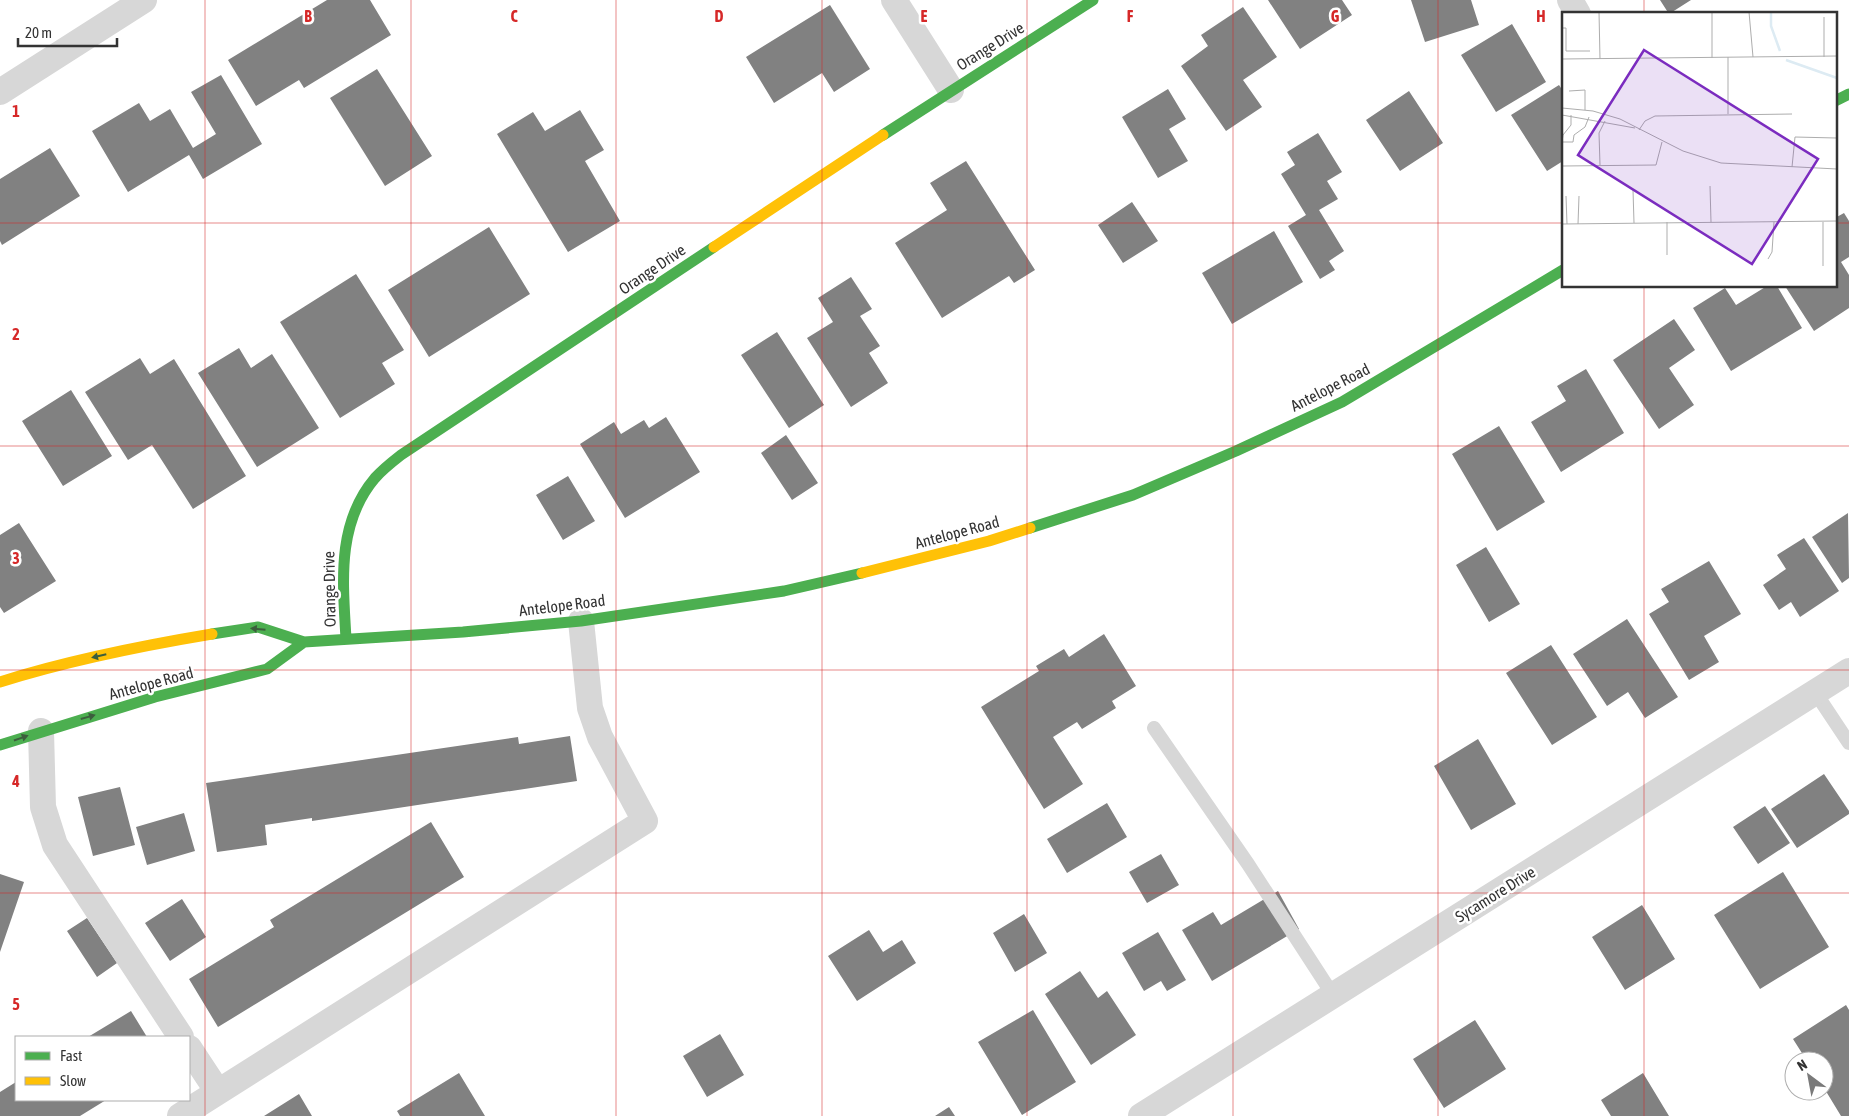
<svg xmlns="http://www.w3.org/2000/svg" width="1849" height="1116" font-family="'Asap Condensed',sans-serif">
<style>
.building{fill:#818181}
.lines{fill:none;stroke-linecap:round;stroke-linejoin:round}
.lane{stroke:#d7d7d7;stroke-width:14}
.street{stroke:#d7d7d7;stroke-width:26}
.fast{stroke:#4caf50;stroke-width:11}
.slow{stroke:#ffc107;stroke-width:11}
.oneway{fill:#3c5e3d}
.grid{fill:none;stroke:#d62828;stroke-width:1;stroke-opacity:0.55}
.labels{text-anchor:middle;stroke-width:5;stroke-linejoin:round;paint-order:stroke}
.street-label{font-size:16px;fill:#333;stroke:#fff}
.inset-river{fill:none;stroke:#ddebf3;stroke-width:2.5}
.inset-road{fill:none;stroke:#adadad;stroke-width:1}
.view{fill:#7b2cbf;fill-opacity:0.15;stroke:#7b2cbf;stroke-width:2.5}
.inset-edge{fill:none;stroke:#333;stroke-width:2.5}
.grid-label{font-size:16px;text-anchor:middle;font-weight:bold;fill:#d62828;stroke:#fff;stroke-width:5;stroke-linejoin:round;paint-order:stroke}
</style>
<rect width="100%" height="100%" fill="#fff"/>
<path class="building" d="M327,0h43l21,35 -87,53 -5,-8 -43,26 -28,-46z
M1268,0h74l10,15 -52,34z
M1411,0h60l8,25 -54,17z
M1660,0h31l-22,14z
M830,5l40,64 -36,23 -12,-19 -48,30 -28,-46z
M1243,7l34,50 -34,23 19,27 -36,24 -45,-65 27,-20 -7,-11z
M1512,24l34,58 -50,30 -35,-57z
M377,69l55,87 -47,30 -55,-88z
M221,75l41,69 -59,35 -14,-24 -61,37 -36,-61 47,-28 11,18 20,-12 23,39 23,-14 -25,-42z
M1559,85l4,6v70l-16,10 -36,-56z
M1168,89l18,30 -17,10 19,32 -30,17 -36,-61z
M1409,91l34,52 -43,28 -34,-51z
M580,110l24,40 -19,11 35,60 -52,31 -71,-118 36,-22 12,19z
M1318,133l24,39 -15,9 11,18 -19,11 25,41 -15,10 6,9 -15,9 -32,-53 18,-11 -25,-41 14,-9 -8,-13z
M50,148l30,48 -78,49 -2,-4v-62z
M966,161l69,109 -21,13 -5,-7 -67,42 -47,-75 52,-33 -17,-27z
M1132,202l26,39 -35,22 -25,-38z
M1844,213l5,8v36l-8,5 8,13v33l-35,23 -29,-45h50v-68z
M489,227l41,67 -101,63 -41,-67z
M1274,231l29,51 -71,42 -30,-51z
M356,274l48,76 -22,13 13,21 -55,34 -60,-96z
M851,277l21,32 -12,7 20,30 -11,7 19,30 -37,24 -44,-69 26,-16 -15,-24z
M1767,286h10l25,42 -71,43 -38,-63 32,-20 11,17z
M1674,319l21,31 -26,18 25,37 -35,24 -46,-69z
M777,332l47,73 -35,23 -48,-73z
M239,348l12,20 21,-14 47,74 -62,39 -59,-94z
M140,358l10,16 24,-15 72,117 -53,33 -41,-64 -24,15 -43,-68z
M1586,369l38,64 -63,39 -30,-50 35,-21 -9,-15z
M71,390l41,66 -49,30 -41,-65z
M666,417l34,55 -75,46 -45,-74 34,-22 7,12 23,-14 5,8z
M1499,426l46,76 -48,29 -45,-77z
M786,435l32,48 -26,17 -31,-47z
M568,476l27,45 -32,19 -27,-45z
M1848,513l1,65 -7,5 -30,-46z
M19,523l37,58 -52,32 -4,-6v-72z
M1804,538l35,53 -39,26 -9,-15 -12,8 -16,-25 23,-16 -9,-14z
M1486,547l34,57 -31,18 -33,-57z
M1709,561l32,53 -37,22 15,26 -30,18 -40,-66 20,-12 -8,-13z
M1627,619l51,78 -33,21 -17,-26 -21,14 -34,-52z
M1104,634l32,52 -24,15 4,7 -34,21 -5,-7 -24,15 30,47 -39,25 -63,-102 58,-36 -3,-5 28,-17 5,8z
M1551,645l46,72 -45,28 -46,-72z
M570,736l7,45 -265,40v-3l-47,7 2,20 -50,7 -11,-69 312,-46 1,7z
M1478,739l38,65 -45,26 -37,-64z
M1824,774l25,37v3l-52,34 -26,-39z
M120,787l15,58 -42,11 -15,-59z
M1107,803l20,34 -60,36 -20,-34z
M1765,806l25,37 -32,21 -25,-37z
M184,813l11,38 -48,14 -11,-38z
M431,822l33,55 -246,150 -29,-48 85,-52 -4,-7z
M1161,854l18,31 -32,18 -18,-31z
M1783,872l46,75 -69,42 -46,-74z
M0,874l24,8 -24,70z
M1278,891l21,38 -87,52 -30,-51 31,-18 8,13z
M182,899l24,38 -36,24 -25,-38z
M1642,905l33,54 -50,31 -33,-53z
M1024,914l23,39 -32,19 -22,-39z
M87,918l30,45 -20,14 -30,-46z
M869,930l14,22 19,-12 14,23 -59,38 -29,-45z
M1158,932l28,48 -19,11 -6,-10 -17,10 -22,-38z
M1080,971l18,27 9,-7 29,44 -45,30 -46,-71z
M1846,1005l3,5v106h-8l-17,-28v-27h-17l-14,-22z
M1033,1010l43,72 -54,33 -44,-73z
M131,1011l16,26h-59z
M1475,1020l31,49 -62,39 -31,-49z
M720,1034l24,41 -37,22 -24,-41z
M459,1073l26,43h-85l-3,-5z
M1643,1073l26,43h-58l-10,-16z
M16,1082v18h90l-26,16h-80v-24z
M299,1094l13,22h-48z
M949,1107l6,9h-20z"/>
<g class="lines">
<path class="lane" d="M1815,692l34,51
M1154,728l94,136 85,131"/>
<path class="street" d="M894,0l57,90
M1570,0l8,14
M0,92l144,-92
M41,731l2,76 12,38 126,192
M189,1048l29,44
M180,1116l465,-295 -45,-84 -10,-29 -9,-87
M1141,1116l708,-445"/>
<path class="fast" d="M1835,101l14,-7
M883,135l210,-135
M1030,528l103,-33 103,-44 106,-49 221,-132
M212,634l46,-7 46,15 159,-10 118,-11 203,-30 78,-18
M346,639c-3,-56 -10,-115 29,-161 8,-9 17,-16 26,-23l313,-208
M0,745l155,-48 112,-28 37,-27"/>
<path class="slow" d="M714,247l169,-112
M862,573l127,-32 41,-13
M0,682c69,-22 140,-36 212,-48"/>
</g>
<defs><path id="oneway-solid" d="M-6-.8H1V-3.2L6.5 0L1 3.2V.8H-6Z" transform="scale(1.25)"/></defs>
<g class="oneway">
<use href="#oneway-solid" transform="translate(258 629) rotate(-175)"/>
<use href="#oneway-solid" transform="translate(99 656) rotate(167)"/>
<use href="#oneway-solid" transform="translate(88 717) rotate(-16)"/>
<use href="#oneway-solid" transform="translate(21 738) rotate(-19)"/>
</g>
<path class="grid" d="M205,0v1116M411,0v1116M616,0v1116M822,0v1116M1027,0v1116M1233,0v1116M1438,0v1116M1644,0v14M0,223h1563M1835,223h14M1644,286v830M0,446h1849M0,670h1849M0,893h1849"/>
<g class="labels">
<g class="street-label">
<text transform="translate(990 46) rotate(-32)" y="6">Orange Drive</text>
<text transform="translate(652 269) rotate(-34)" y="6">Orange Drive</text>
<text transform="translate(1330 387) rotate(-27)" y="6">Antelope Road</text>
<text transform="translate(957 532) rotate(-15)" y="6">Antelope Road</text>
<text transform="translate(329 589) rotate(-91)" y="6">Orange Drive</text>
<text transform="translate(562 605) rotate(-7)" y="6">Antelope Road</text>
<text transform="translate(151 683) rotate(-15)" y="6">Antelope Road</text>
<text transform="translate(1495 894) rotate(-32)" y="6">Sycamore Drive</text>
</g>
</g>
<g transform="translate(1562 12)">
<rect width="275" height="275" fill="#fff"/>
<path class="inset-river" d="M209,0v14l9,25M224,48l51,18"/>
<path class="inset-road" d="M37,0l1,47M150,0v46M187,0l4,45M0,16h4v23h24M166,45v57M262,45v-40M0,47l275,-3M7,79l16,-1v20M0,96l31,3 27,8 63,32 38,12 116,6M0,103l73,13M77,118l6,-9 10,-5 137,-2M0,130h11l1,-7 11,-8 4,-10M0,130l1,-7 8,-10v-10M38,153l-1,-32 6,-12M1,154l93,-1 6,-23M230,155l3,-30 41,1M148,174l1,36M71,178l1,33M4,184l1,28M105,210v33M261,210v44M0,212l275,-3M16,212l1,-28M206,247l4,-7 2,-30"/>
<path class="view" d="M82,38l174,109 -66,105 -174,-109z"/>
<rect width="275" height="275" class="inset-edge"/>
</g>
<g class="grid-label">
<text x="308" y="22">B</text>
<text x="514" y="22">C</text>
<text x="719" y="22">D</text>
<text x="924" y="22">E</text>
<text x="1130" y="22">F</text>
<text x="1335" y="22">G</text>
<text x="1541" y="22">H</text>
<text x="16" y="117">1</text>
<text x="16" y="340">2</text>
<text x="16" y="564">3</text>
<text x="16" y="787">4</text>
<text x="16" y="1010">5</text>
</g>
<rect x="15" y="1036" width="175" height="65" fill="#ffffff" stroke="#adadad"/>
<rect x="25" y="1052" width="25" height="8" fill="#4caf50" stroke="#adadad"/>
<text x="60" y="1061" font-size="15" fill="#333333">Fast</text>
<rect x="25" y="1077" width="25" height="8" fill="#ffc107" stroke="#adadad"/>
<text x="60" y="1086" font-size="15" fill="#333333">Slow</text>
<g transform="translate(1809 1076) rotate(328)"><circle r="24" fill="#ffffff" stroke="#adadad"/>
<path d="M0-4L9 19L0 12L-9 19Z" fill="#7a7a7a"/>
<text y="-8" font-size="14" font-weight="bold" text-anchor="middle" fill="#333333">N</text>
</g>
<path d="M18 38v8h99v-8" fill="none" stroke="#333333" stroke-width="2.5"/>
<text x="25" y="38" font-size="15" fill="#333333" stroke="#ffffff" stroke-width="4" paint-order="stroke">20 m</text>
</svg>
